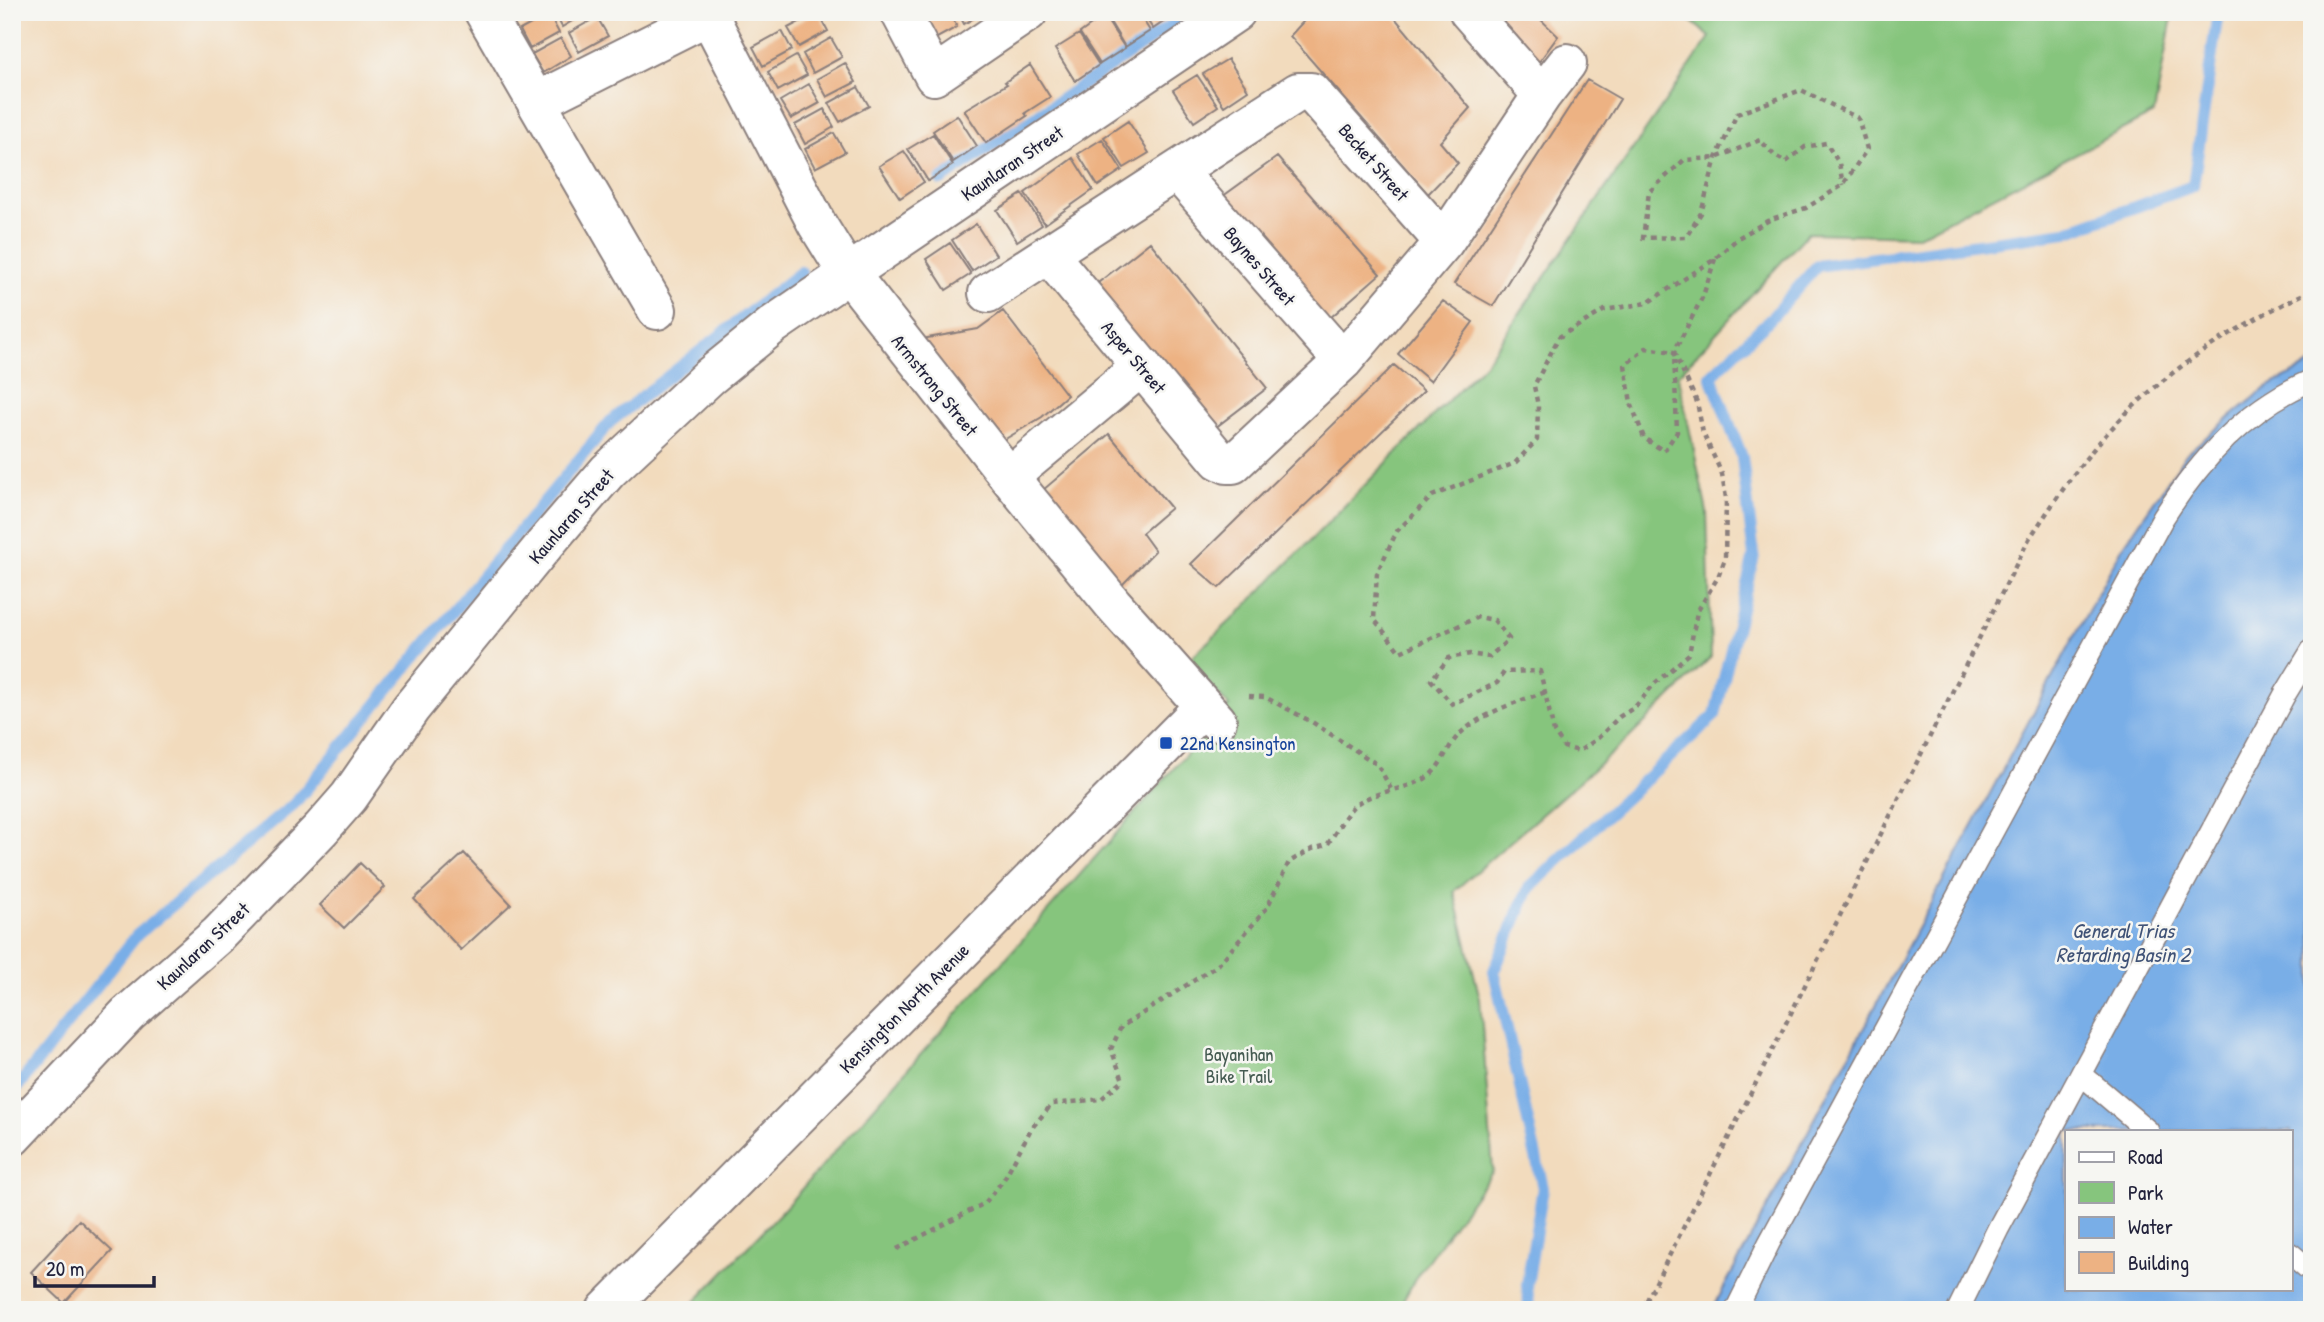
<svg xmlns="http://www.w3.org/2000/svg" width="2324" height="1322" font-family="'Patrick Hand',sans-serif">
<style>
.green{fill:#86c57d;stroke:#54745c;stroke-width:2}
.water{fill:#79aee7;stroke:#4e6891;stroke-width:2;fill-rule:evenodd}
.lines{fill:none;stroke-linecap:round;stroke-linejoin:round}
.stream{stroke:#79aee7;stroke-width:12}
.building{fill:#edb283}
.lane-casing{stroke:#8a7e7c;stroke-width:24}
.street-casing{stroke:#8a7e7c;stroke-width:42}
.path{stroke:#8a7e7c;stroke-width:4.5;stroke-dasharray:5 5;stroke-linecap:butt}
.lane{stroke:#fff;stroke-width:21}
.street{stroke:#fff;stroke-width:38}
.transit-dot{fill:#1a4fb4;stroke:#f6f6f2;stroke-width:2.5}
.labels{text-anchor:middle;stroke-width:5;stroke-linejoin:round;paint-order:stroke}
.street-label{font-size:19px;fill:#22223b;stroke:#f6f6f2}
.transit-label{font-size:19px;fill:#164399;stroke:#f6f6f2;text-anchor:start}
.park-label{font-size:19px;fill:#455b52;stroke:#f6f6f2}
.water-label{font-size:21px;font-style:italic;fill:#405377;stroke:#f6f6f2}
</style>
<rect width="100%" height="100%" fill="#f6f6f2"/>
<filter id="ink" filterUnits="userSpaceOnUse"><feTurbulence type="fractalNoise" baseFrequency=".0143" numOctaves="2"/><feDisplacementMap in="SourceGraphic" scale="14" xChannelSelector="R" yChannelSelector="G"/><feConvolveMatrix kernelMatrix="1 2 1 2 8 2 1 2 1" color-interpolation-filters="sRGB"/></filter>
<filter id="wash" filterUnits="userSpaceOnUse"><feTurbulence type="fractalNoise" baseFrequency=".00686" numOctaves="4" result="noise"/><feDisplacementMap in="SourceGraphic" scale="28" xChannelSelector="R" yChannelSelector="G"/><feGaussianBlur stdDeviation="1.57" result="paint"/><feColorMatrix in="noise" values="0 0 0 0 0 0 0 0 0 0 0 0 0 0 0 0 0 1.4 0 .05"/><feComposite in="paint" operator="in"/></filter>
<g filter="url(#wash)">
<rect width="100%" height="100%" fill="#f2dbbd"/>
<path class="green" d="M1680,12h493l-19,101 -236,123 -110,-3 -130,142 29,137 4,145 -83,82 -174,152 26,108 13,172 -75,103 -20,36h-711l96,-100 446,-504 -42,-45 50,-46 249,-253 224,-325z"/>
<path class="water" d="M2312,364v946h-600l410,-762 65,-95 80,-66zM2067,1131h224v158h-224z"/>
<g class="lines">
<path class="stream" d="M941,180l250,-168
M12,1094l125,-159 157,-131 316,-382 191,-150
M1529,1310l-2,-25 16,-97 -49,-217 35,-83 186,-173 39,-159 -12,-99 -31,-81 60,-58 46,-52 249,-34 127,-46 25,-174"/>
</g>
<g id="blocks">
<path class="building" d="M512,12h20l-15,8z
M554,12h33l-25,15z
M818,12l10,19 -29,16 -11,-19z
M938,12h11l8,15 -29,16 -10,-19z
M958,12h26l-20,12z
M1111,12h27l12,19 -25,16 -19,-32z
M1142,12h36l-25,17z
M1312,12h78l80,96 -30,34 18,21 -30,31 -138,-158z
M1476,12h57l25,24 -25,34z
M549,14l10,19 -29,16 -10,-19z
M1104,16l21,32 -25,16 -20,-31z
M597,17l11,19 -29,16 -10,-19z
M782,31l10,19 -29,16 -10,-19z
M1079,34l20,31 -24,16 -20,-32z
M561,38l10,18 -28,17 -11,-19z
M831,38l11,19 -29,16 -10,-19z
M796,56l11,19 -29,16 -10,-19z
M1228,59l20,31 -24,16 -21,-32z
M845,63l11,19 -29,15 -10,-18z
M1030,65l20,32 -25,16 2,3 -41,27 -22,-33 43,-26 -2,-2z
M1197,75l21,31 -24,16 -21,-32z
M1587,80l33,19 -127,207 -39,-22z
M809,84l11,19 -29,16 -11,-18z
M858,87l11,19 -29,16 -11,-19z
M824,109l10,18 -29,17 -10,-19z
M957,115l20,31 -24,16 -20,-31z
M1128,121l21,32 -25,15 -20,-31z
M834,133l11,19 -30,16 -10,-19z
M933,134l20,31 -25,16 -20,-32z
M1102,139l20,31 -24,16 -20,-32z
M904,151l20,31 -24,16 -21,-32z
M1277,157l103,117 -58,51 -107,-123z
M1073,158l20,32 -48,34 -20,-31z
M1022,194l20,31 -25,16 -20,-31z
M976,224l20,31 -24,16 -20,-31z
M1150,242l117,146 -60,46 -118,-144z
M950,243l21,31 -25,16 -20,-31z
M1443,301l30,21 -43,59 -32,-27z
M1003,311l64,84 -25,22 -40,24 -80,-102 56,-10z
M1394,365l30,26 -205,197 -28,-24z
M1109,434l62,74 -29,25 13,18 -33,34 -79,-95z
M464,853l47,51 -50,46 -47,-51z
M360,863l25,24 -41,41 -24,-23z
M79,1220l33,31 -48,52 -33,-31z"/>
</g>
</g>
<g filter="url(#ink)">
<use href="#blocks" fill-opacity="0" stroke="#8a7e7c" stroke-width="2"/>
<g class="lines">
<g class="lane-casing">
<path id="lane" d="M2082,1075l66,56
M2291,1254l21,18
M1736,1310l33,-67 394,-725c38,-59 82,-109 149,-138
M1958,1310l40,-81 286,-533 28,-46"/>
</g>
<g class="street-casing">
<path id="street" d="M484,12l173,298
M707,12l110,212 24,39 168,214 104,127 104,117
M900,12l34,64 94,-64
M1469,12l73,83
M536,102l179,-90
M1177,171l166,190
M1049,255l170,205 8,4h6l110,-103 101,-119 98,-147 25,-32
M988,293l310,-201h13l133,150
M1009,477l133,-111
M12,1137l116,-123 91,-80 102,-105 28,-32 62,-89 130,-159 67,-78 101,-94 64,-52 38,-26 425,-287
M606,1310l597,-603"/>
</g>
<path class="path" d="M1715,259l-12,37 -29,56 3,80 -13,19 -20,-13 -13,-35 -6,-38 21,-17 28,4 23,50 6,31 19,41 4,24 -1,61 -7,18 -21,35 -8,42 -35,30 -19,23 -16,10 -22,22 -18,12 -15,-4 -10,-15 -14,-61 -36,1 -7,11 -45,21 -21,-24 18,-22 21,-4 19,3 20,-18 -15,-19 -16,-3 -78,35 -26,-33 3,-46 20,-42 35,-35 83,-33 22,-23 1,-34 -4,-20 25,-49 46,-27 42,-7 68,-44 23,-21 33,-19 35,-11 37,-23 24,-36 -9,-31 -57,-28 -64,24 -21,44 -15,55 -15,24 -43,1 6,-46 35,-32 32,-2 44,-18 15,16 11,6 19,-15 21,-4 13,20 4,22
M1249,696l16,1 47,25 66,43 14,26
M897,1249l88,-46 19,-24 27,-50 21,-25 49,-5 22,-19 -12,-31 10,-22 97,-62 49,-57 22,-46 23,-13 15,-4c8,-11 15,-25 24,-36 15,-18 55,-18 75,-31 17,-11 21,-34 37,-47 23,-19 55,-30 83,-39
M1642,1310l387,-771c26,-38 51,-77 83,-111 56,-60 126,-103 200,-138"/>
<use href="#lane" class="lane"/>
<use href="#street" class="street"/>
</g>
</g>
<rect class="transit-dot" x="1159" y="736" width="14" height="14" rx="3.5"/>
<g class="labels">
<g class="street-label">
<text transform="translate(1374 162) rotate(49)" y="7">Becket Street</text>
<text transform="translate(1012 163) rotate(-34)" y="7">Kaunlaran Street</text>
<text transform="translate(1260 266) rotate(49)" y="7">Baynes Street</text>
<text transform="translate(1134 357) rotate(50)" y="7">Asper Street</text>
<text transform="translate(935 385) rotate(51)" y="7">Armstrong Street</text>
<text transform="translate(571 516) rotate(-49)" y="7">Kaunlaran Street</text>
<text transform="translate(203 946) rotate(-43)" y="7">Kaunlaran Street</text>
<text transform="translate(904 1008) rotate(-45)" y="7">Kensington North Avenue</text>
</g>
<g class="transit-label">
<text x="1180" y="750">22nd Kensington</text>
</g>
<g class="park-label">
<text x="1239" y="1061">Bayanihan<tspan x="1239" dy="22">Bike Trail</tspan></text>
</g>
<g class="water-label">
<text x="2123" y="938">General Trias<tspan x="2123" dy="24">Retarding Basin 2</tspan></text>
</g>
</g>
<rect width="2324" height="1322" fill="none" stroke="#f6f6f2" stroke-width="42"/>
<rect x="2065" y="1130" width="228" height="161" fill="#f6f6f2" stroke="#a1a1a9" stroke-width="2"/>
<rect x="2079" y="1152" width="35" height="10" fill="#ffffff" stroke="#a1a1a9" stroke-width="2"/>
<text x="2128" y="1164" font-size="21" fill="#22223b">Road</text>
<rect x="2079" y="1182" width="35" height="21" fill="#86c57d" stroke="#a1a1a9" stroke-width="2"/>
<text x="2128" y="1200" font-size="21" fill="#22223b">Park</text>
<rect x="2079" y="1217" width="35" height="21" fill="#79aee7" stroke="#a1a1a9" stroke-width="2"/>
<text x="2128" y="1234" font-size="21" fill="#22223b">Water</text>
<rect x="2079" y="1252" width="35" height="21" fill="#edb283" stroke="#a1a1a9" stroke-width="2"/>
<text x="2128" y="1270" font-size="21" fill="#22223b">Building</text>
<path d="M35 1276v10h119v-10" fill="none" stroke="#22223b" stroke-width="3.5"/>
<text x="46" y="1276" font-size="21" fill="#22223b" stroke="#f6f6f2" stroke-width="5" paint-order="stroke">20 m</text>
</svg>
